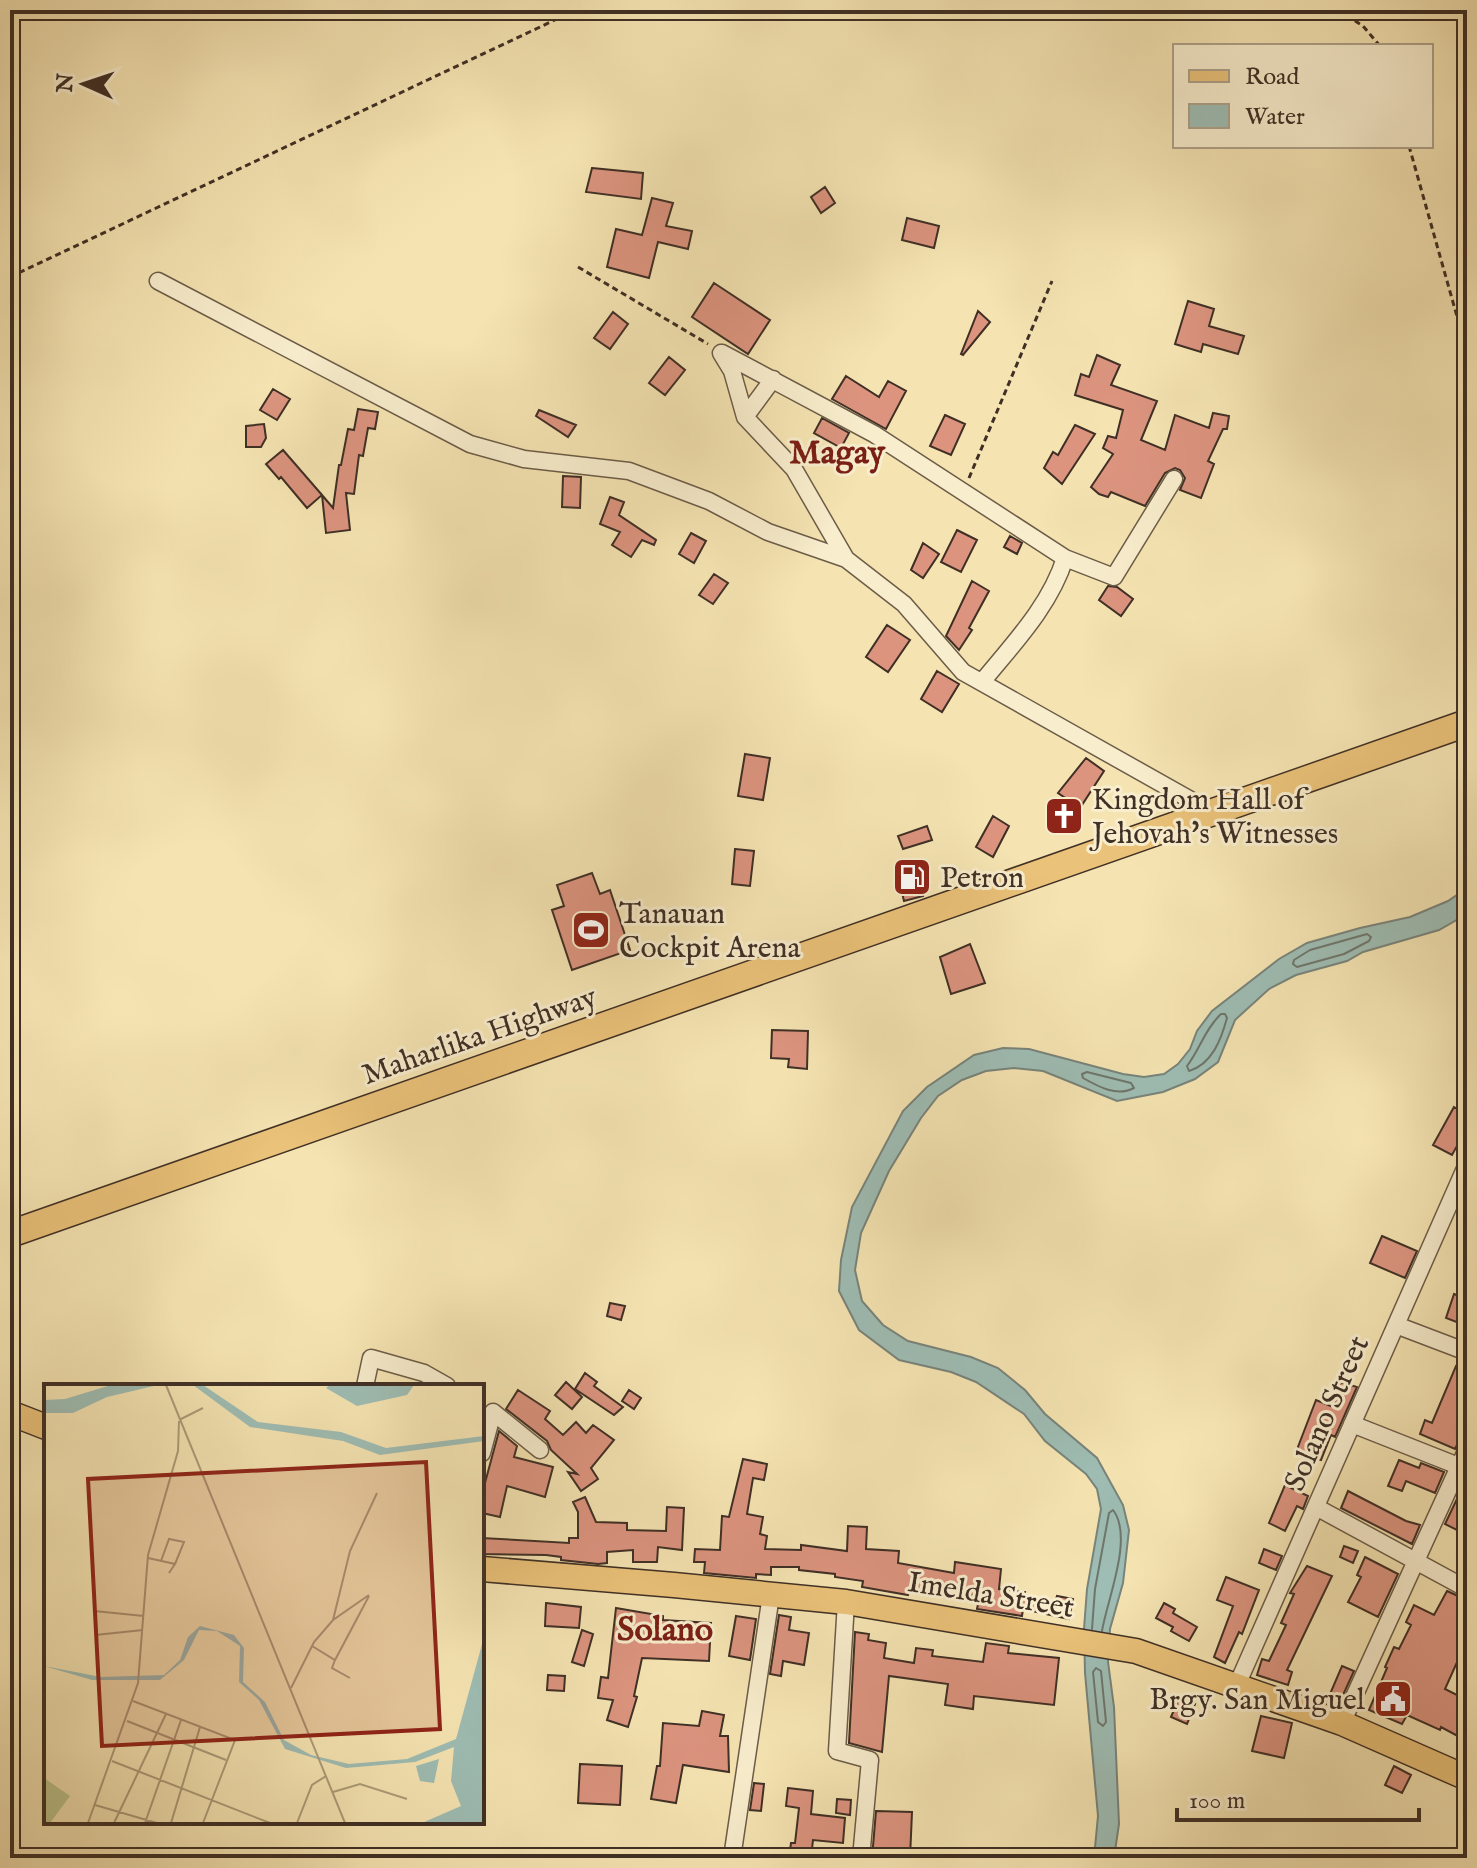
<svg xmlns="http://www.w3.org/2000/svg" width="1477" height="1868" font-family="'IM FELL English',serif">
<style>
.water{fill:#9ebdb4;stroke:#78847b;stroke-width:2}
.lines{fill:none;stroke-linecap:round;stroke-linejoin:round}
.shore{stroke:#6e766c;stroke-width:2}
.building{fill:#dc947f;stroke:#3f2f25;stroke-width:2}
.minor-casing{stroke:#6c5c48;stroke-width:19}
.primary-casing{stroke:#3f2f25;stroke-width:27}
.trunk-casing{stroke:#3f2f25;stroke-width:29}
.path{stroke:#3f2f25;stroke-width:3;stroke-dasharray:6 4;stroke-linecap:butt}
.minor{stroke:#f8edcd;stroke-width:16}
.primary{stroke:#eac279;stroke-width:24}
.trunk{stroke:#eac279;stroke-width:26}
.labels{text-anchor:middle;stroke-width:6;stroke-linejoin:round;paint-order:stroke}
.poi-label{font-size:30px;fill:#3f2f25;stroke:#f8edcd;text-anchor:start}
.street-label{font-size:30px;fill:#3f2f25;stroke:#f8edcd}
.quarter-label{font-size:34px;font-weight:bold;fill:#7a1f14;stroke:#f8edcd}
.inset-road{fill:none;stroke:#ac9c7a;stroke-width:2}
.view{fill:#8f2418;fill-opacity:0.15;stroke:#8f2418;stroke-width:4}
.inset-edge{fill:none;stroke:#3f2f25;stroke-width:4}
</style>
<rect width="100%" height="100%" fill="#f5e4b2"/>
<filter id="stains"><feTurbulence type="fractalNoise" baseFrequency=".0025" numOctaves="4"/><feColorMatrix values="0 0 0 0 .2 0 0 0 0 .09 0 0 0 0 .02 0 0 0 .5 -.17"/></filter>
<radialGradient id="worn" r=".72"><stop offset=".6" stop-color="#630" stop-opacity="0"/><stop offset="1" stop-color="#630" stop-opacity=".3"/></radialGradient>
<path class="water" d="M1467,888v26l-28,16 -76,22 -16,9 -51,14 -27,14 -34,31 -17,42 -23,17 -32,13 -46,9 -74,-30 -29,-3 -28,3 -24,9 -24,16 -17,22 -32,53 -28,62 -6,37 7,31 21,24 25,16 63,16 27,11 27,22 20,24 52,44 26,47 6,25 -6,53 -13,46 -2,33 6,45 5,117 -5,34h-20l4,-42 -13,-143 -1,-44 3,-40 14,-80 -4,-20 -11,-15 -41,-33 -21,-27 -48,-32 -25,-10 -52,-12 -40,-30 -20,-39 2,-31 11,-53 51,-96 24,-24 47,-32 29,-7 26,1 94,25 21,3 20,-3 14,-10 12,-15 7,-18 15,-20 67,-52 28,-16 53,-15 50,-11 38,-16z"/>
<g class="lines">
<path class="shore" d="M1367,934l4,3 -2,4 -25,13 -47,13 -4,-3 1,-4 16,-10z
M1221,1014h4l2,4c-6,22 -15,46 -38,53l-2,-5c13,-17 18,-37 34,-52z
M1087,1072l44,11 3,5c-17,9 -35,-1 -51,-10l-1,-4z
M1092,1629l3,-40 14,-76 4,-3c21,27 -6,90 -11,121
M1096,1668l5,3 5,51 -3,4 -5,-4 -5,-50z"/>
</g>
<path class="building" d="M592,168l51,5 -2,26 -55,-7z
M825,187l10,16 -14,10 -10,-16z
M652,198l21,5 -7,23 26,5 -4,18 -30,-7 -9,36 -42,-11 9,-38 26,6z
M907,218l32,8 -5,22 -32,-8z
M714,283l56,37 -22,34 -56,-37z
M1188,301l26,8 -5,17 35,10 -6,18 -35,-10 -2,8 -26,-8z
M978,311l12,11 -27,33 -2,-1z
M613,312l15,12 -18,25 -16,-11z
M1097,355l23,10 -9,20 46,16 -16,39 24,10 10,-35 34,13 4,-15 16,3 -2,13h-4l-15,32 6,3 -13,34 -21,-8 5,-12 -5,-8 -5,-2 -10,5 -20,33 -34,-14 -3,5 -9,-3 -8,-7 22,-33 -10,-6 5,-12 8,2 7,-28 -48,-15 6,-21 8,3z
M669,357l16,13 -20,25 -16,-12z
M846,376l33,21 9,-16 18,10 -20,38 -54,-30z
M273,389l17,10 -13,21 -17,-10z
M358,409l20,3 -3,17 -7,-1 -5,28 -4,-1 -5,39 -8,-1 4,37 -24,3 -4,-38 11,13 6,-43h2l7,-36 6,1z
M539,410l37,15 -8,12 -32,-21z
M945,415l20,9 -14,31 -21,-9z
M822,418l27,15 -8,15 -27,-15z
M264,424l2,14 -5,9h-15v-21z
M1075,425l20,9 -33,50 -18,-16 9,-16 5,3z
M283,450l39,45 -15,13 -26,-31 -2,2 -13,-15z
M563,476l18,1 -1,31 -18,-1z
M610,497l14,5 -5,13 37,25 -2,5 -12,-5 -11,17 -19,-12 8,-13 -20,-8z
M957,530l20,10 -16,32 -20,-10z
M691,533l15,8 -12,22 -15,-9z
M1010,536l12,7 -5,11 -13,-7z
M923,543l16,11 -16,24 -12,-8z
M714,574l14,9 -15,21 -14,-9z
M972,581l17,10 -20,37 3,2 -13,20 -13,-14z
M1108,586l9,1 16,12 -12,17 -22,-16z
M887,625l23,15 -22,32 -22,-15z
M937,671l22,13 -17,28 -21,-13z
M745,754l25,4 -7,42 -25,-4z
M1086,758l18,13 -24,37 -22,-15z
M993,816l16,10 -16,31 -17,-10z
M927,826l5,14 -29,9 -5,-13z
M735,849l19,2 -4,35 -18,-2z
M915,863l8,33 -19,5 -8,-33z
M592,873l8,21 10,-4 20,60 -58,20 -20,-60 12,-4 -7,-21z
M970,944l15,39 -34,11 -11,-37z
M772,1030l36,1 -1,38 -19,-2 1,-8 -18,-1z
M1454,1107l13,8v13l-15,27 -19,-10z
M1382,1236l35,15 -12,27 -35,-15z
M1454,1294l13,5v27l-21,-8z
M610,1303l15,3 -4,14 -14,-4z
M1456,1366l11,4v55l-12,24 -35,-15 5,-14 7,3z
M585,1373l12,9 -3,4 29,21 -9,8 -39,-26z
M566,1382l16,15 -10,12 -17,-14z
M1341,1382l16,5 -22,50 -4,-2 -10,25 -25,-8 20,-52 17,7z
M518,1390l32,21 -5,8 18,16 13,-13 10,11 7,-8 21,15 -23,28 7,11 -17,12 -13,-19 9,2 -26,-24 -4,-9 -41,-32z
M629,1390l12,8 -7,11 -12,-8z
M499,1431l18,15 -3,11 39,10 -8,30 -38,-11 -7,31 -18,-4v-19z
M743,1459l24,5 -3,16 -11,-2 -6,36 16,3 -3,17 7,2 -2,13 36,1v-5l46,6 1,-25 19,1 -1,22 33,2 -1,12 56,10 1,-11 46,7 -2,20 26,3 -1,4 31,7 2,-7 16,3 -4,20 -46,-10 -1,7 -45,-7 3,-14 -36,-1 -1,2 -34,-4 -1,3 -46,-8 1,-6 -28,-4v-3l-36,-4v-3h-28v8l-15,-1v4l-52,-5 1,-11h-11l1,-13 25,1 2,-34 7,1z
M1399,1460l20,8 2,-5 23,9 -9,21 -29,-12 -4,10 -14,-5z
M1466,1480h1v55l-22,-11z
M1285,1485l23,11 -5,13 -6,-3 -12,25 -16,-8z
M1348,1491l58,30 14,4 -8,19 -71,-36z
M585,1497l11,25 31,1v7l39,1 1,-24 17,1 -2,42 -24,-3 -1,15h-24v-12l-26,2v11l-9,1 -37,-4v-3l-15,-2 -64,-1v-16l87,5v-5h9v-26l-5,-10z
M1344,1546l14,5 -5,12 -13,-6z
M1264,1549l18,7 -6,14 -17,-7z
M1365,1557l33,17 -20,43 -30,-15 13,-25 -4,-2z
M1307,1566l25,10 -45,94 5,2 -4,13 -31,-10 5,-16 7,2 17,-36 -5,-2 13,-29 -4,-1z
M1226,1577l33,13 -17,44 -3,-2 -14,31 -11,-6 19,-51 -16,-6z
M1447,1591l20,9v40l-22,49 22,11v41l-26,-14 -1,3 -33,-15 -5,9 -33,-14 18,-42 -2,-1 9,-20 5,2 12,-24 -5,-3 8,-17 20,10z
M546,1603l35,4 -2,21 -34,-2z
M1164,1603l11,6 -2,4 24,14 -8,14 -18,-10 2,-4 -17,-9z
M616,1608l47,8v4l48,3 -2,38 -67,-3 -8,38 3,1 -9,30 -21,-7 6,-20 -15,-2 3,-21 7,1z
M779,1615l12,2 -2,13 20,3 -5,32 -21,-4 -2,15 -11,-2z
M736,1616l20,3 -6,41 -21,-4z
M582,1630l11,4 -9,32 -12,-4z
M855,1632l14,2 -1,6 18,3 -2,15 30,5 2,-15 17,2 -1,6 51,6 3,-19 23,3 -1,7 51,5 -5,47 -80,-9 -1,13 -28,-4 3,-21 -59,-8 -7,76 -33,-9z
M1342,1666l12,5 -16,35 -11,-5z
M548,1675l17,1 -1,15 -17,-1z
M1179,1698l16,6 -8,20 -16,-7z
M702,1711l22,4 -4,21h8l1,36 -46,-7 -7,38 -25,-4 6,-33h3l3,-43 36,3z
M1261,1716l31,7 -8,35 -32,-7z
M580,1764l42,2 -2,39 -42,-2z
M1394,1766l17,9 -9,18 -17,-8z
M754,1783l10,1 -3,27 -11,-1z
M788,1788l25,3 -2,23 34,4 -2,25 -30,-3 -2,18h-22l2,-15h4l4,-35 -13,-2z
M837,1799l14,1 -1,15 -14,-2z
M876,1811l36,1 -2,46h-38z"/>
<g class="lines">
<g class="minor-casing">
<path id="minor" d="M158,281l312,163 54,15 105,12 80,30 59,31 78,27
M721,353l11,18 13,46 49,52 52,90 58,45 59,68 249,140
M722,353l152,81 191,124c-15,48 -52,86 -83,124
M745,417l28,-38
M1065,558l49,19 60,-98
M1396,1325l71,27
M365,1386l6,-28 53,15 23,13
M1352,1424l114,45
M482,1453l11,-41 47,38
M1316,1507l151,82
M846,1602l-9,149 33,9 -9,98
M1237,1685l230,-521
M1342,1723l125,-274
M732,1858l39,-263"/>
</g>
<g class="primary-casing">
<path id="primary" d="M10,1413l36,14
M482,1569l192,16 172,17 290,49 206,72 125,55"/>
</g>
<g class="trunk-casing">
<path id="trunk" d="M10,1234l1457,-511"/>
</g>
<path class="path" d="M1338,10l25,16 17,20
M1409,146l58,206
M578,267l130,77
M10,277l566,-267
M969,478l83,-197"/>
<use href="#minor" class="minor"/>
<use href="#primary" class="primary"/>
<use href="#trunk" class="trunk"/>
</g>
<defs>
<g id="church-square" transform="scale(2)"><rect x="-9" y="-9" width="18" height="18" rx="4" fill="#8f2418" stroke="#f8edcd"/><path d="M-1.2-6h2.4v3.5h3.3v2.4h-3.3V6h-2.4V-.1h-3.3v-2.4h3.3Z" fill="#fff"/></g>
<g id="fuel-square" transform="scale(2)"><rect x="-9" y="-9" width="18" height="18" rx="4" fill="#8f2418" stroke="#f8edcd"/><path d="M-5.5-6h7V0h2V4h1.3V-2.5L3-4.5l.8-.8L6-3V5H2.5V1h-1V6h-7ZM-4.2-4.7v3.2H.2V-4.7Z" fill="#fff"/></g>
<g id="stadium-square" transform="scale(2)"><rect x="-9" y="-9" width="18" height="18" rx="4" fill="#8f2418" stroke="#f8edcd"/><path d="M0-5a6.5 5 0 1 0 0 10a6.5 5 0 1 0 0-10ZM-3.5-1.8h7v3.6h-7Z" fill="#fff"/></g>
<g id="civic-square" transform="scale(2)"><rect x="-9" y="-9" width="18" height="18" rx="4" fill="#8f2418" stroke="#f8edcd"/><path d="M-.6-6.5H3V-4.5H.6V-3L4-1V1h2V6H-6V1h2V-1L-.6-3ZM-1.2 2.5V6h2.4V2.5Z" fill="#fff"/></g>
</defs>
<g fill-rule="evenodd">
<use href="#church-square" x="1064" y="816"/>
<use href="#fuel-square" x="912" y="877"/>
<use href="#stadium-square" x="591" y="930"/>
<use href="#civic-square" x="1393" y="1699"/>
</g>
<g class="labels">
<g class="poi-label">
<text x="1092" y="809">Kingdom Hall of<tspan x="1092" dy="34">Jehovah's Witnesses</tspan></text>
<text x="940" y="887">Petron</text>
<text x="619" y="923">Tanauan<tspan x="619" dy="34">Cockpit Arena</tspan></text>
<text x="1365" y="1709" text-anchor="end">Brgy. San Miguel</text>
</g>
<g class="street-label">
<text transform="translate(479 1035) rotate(-19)" y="10">Maharlika Highway</text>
<text transform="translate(1326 1413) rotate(-66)" y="10">Solano Street</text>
<text transform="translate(991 1594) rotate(9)" y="10">Imelda Street</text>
</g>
<g class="quarter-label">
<text x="837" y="463">Magay</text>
<text x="665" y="1640">Solano</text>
</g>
</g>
<g transform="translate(44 1384)">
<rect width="440" height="440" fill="#f5e4b2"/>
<path d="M0,394l26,18 -20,27h-6z" fill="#bcc48c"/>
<path d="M67,1h47l-51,12 -34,16h-29v-13l21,-1zM149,1h10l55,37 83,10 45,16 98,-12v5l-104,14 -37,-14 -93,-14zM286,1h84l-7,10 -50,11 -31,-18zM156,242l34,9 10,13 -1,34 22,20 19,38 27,15 38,9 58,-5 49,-20 28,-102v186h-62l39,-17 -10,-25 3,-34 -39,15 -69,6 -61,-19 -26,-49 -20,-18 1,-36 -23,-15 -18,-1 -15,30 -24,20h-68l-48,-14 57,11 63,-2 16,-15 8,-23zM395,375l-5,24 -14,-2 -4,-15z" fill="#9ebdb4"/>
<path class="inset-road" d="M122,1l179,438M137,35l22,-11M104,174l27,6 -6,9M117,177l8,-22 15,3 -9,22M50,227l50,5M289,236l17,-69 27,-58M51,251l48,-5M268,262l23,14 34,-64M291,276l-3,8 18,10M247,304l23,-46 19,-22 36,-25M89,317l102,39 -32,83M83,337l99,39M68,377l158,62M289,408l27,-8 47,15M51,421l62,18M44,439l50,-140 10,-128 30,-104 1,-30M70,439l52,-109M101,439l36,-103M127,439l29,-96M253,439l15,-38 14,-9"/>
<path class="view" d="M382,78l14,267 -338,17 -14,-267z"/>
<rect width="440" height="440" class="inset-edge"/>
</g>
<rect width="1477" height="1868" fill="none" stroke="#f5e4b2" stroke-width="40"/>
<rect x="12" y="12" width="1453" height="1844" fill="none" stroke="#3f2f25" stroke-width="4"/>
<rect x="20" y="20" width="1437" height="1828" fill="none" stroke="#3f2f25" stroke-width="2"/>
<rect x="1173" y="44" width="260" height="104" fill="#f8edcd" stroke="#aea18a" stroke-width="2"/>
<rect x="1189" y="70" width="40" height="12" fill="#eac279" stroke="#aea18a" stroke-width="2"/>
<text x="1245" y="84" font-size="24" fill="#3f2f25">Road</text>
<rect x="1189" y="104" width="40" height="24" fill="#9ebdb4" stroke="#aea18a" stroke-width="2"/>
<text x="1245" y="124" font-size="24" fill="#3f2f25">Water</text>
<g transform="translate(84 84) rotate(273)" stroke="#f8edcd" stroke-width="6" paint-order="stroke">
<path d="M0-6L14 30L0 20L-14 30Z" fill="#3f2f25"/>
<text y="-12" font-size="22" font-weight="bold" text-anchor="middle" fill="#3f2f25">N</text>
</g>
<path d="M1177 1808v12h242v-12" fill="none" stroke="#3f2f25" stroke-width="4"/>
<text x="1189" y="1808" font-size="24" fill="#3f2f25" stroke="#f8edcd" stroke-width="6" paint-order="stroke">100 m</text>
<rect width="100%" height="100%" filter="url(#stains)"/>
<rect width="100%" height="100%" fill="url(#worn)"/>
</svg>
